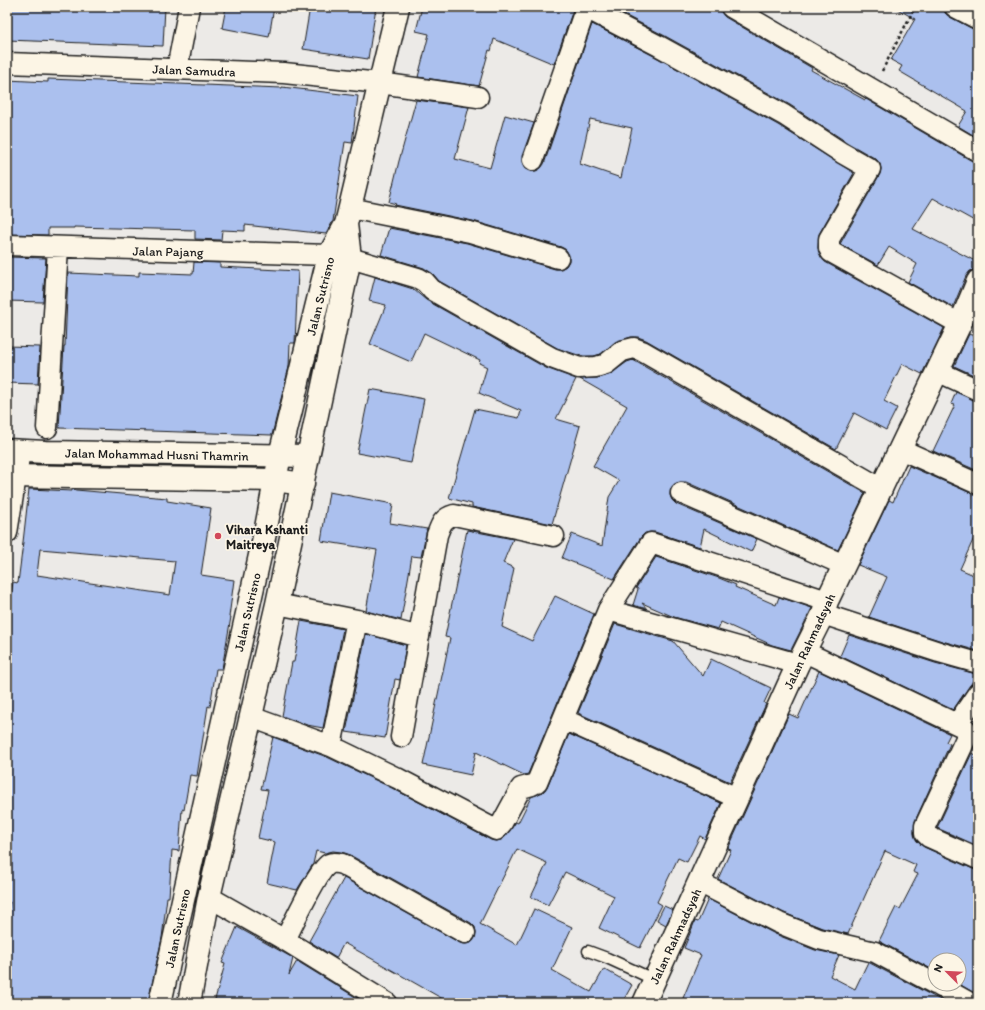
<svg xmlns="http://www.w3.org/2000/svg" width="985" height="1010" font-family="Itim,sans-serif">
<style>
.building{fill:#abc0ee;stroke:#1c1c1c;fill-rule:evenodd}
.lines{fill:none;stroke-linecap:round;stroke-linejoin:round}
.service-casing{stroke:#1c1c1c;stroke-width:13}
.minor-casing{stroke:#1c1c1c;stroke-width:23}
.tertiary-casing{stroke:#1c1c1c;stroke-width:25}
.secondary-casing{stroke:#1c1c1c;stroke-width:25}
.primary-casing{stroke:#1c1c1c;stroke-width:25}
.path{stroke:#1c1c1c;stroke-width:2.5;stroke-dasharray:3 3;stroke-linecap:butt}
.service{stroke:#fcf5e5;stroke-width:10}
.minor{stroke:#fcf5e5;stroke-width:20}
.tertiary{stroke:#fcf5e5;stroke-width:22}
.secondary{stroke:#fcf5e5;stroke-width:22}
.primary{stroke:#fcf5e5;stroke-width:22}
.poi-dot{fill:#d1495b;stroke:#fcf5e5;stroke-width:1.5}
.labels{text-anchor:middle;stroke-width:3.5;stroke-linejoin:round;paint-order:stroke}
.street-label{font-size:13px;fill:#1c1c1c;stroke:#fcf5e5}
.poi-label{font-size:13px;font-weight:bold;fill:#1c1c1c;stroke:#fcf5e5;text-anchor:start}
</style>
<rect width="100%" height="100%" fill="#eceae7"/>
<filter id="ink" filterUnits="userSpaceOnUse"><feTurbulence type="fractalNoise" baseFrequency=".025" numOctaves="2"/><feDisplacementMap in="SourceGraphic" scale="8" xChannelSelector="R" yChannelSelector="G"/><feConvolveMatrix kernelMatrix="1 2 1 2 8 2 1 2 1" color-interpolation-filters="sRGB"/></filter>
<g filter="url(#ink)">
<path class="building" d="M7,7l96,2v-2h62l-2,39 -156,-6z
M226,7h48l-5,30 -47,-9z
M310,7h66l-8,52 -65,-10z
M422,7h152l-20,57 -60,-25 -3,12 -2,-1 -10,36 -61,-9 11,-43 -13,-3z
M609,7h109l7,10 87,51 -1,2 54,30 1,-1 106,62 6,1v61l-45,-25 -20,31 64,33 -4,8 -3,1 -4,5 -13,31 -45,-25 9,-18 -28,-17 -11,18 -38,-21 40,-70 1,-5 -1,-5 -4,-5 -28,-16 -58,-38 -125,-69z
M894,7h50l1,6 5,4 23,12 5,1v108l-20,-12 9,-15 -68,-40 3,-5 -11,-6 24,-41z
M592,24l62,32 124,69 76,48 -35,61 -1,14 3,9 4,5 119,66 -22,46 -20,-10 -18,37 13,7 -11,22 -32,-17 -18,36 -190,-109 -8,-3h-7l-16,5 -14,12 -7,2h-13l-24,-8 -118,-67 -6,-7 -9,-6 -43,-13 8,-27 78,15 88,26h6l5,-3 3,-5v-6l-3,-5 -5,-3 -88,-26 -78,-16 1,-1 -7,-2 10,-41 17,-61 53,7 -14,52 35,9 15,-53 29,8 -12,33v6l3,6 5,3h6l5,-3 3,-4zM590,119l42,9 -11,50 -41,-14z
M48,79l234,9v-1l76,9 -6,47 -7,-1 -12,79 -7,13 -81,-9v6l-23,-1 -1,10 -26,-1v-9l-121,-3v1h-26v7l-41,-1 2,-90h-2v-64l41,2z
M7,257l39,1 -3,44 -36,-1z
M194,262l26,1v4l78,4 -3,72h-5l-1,24 -17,68 -213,-7 5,-82h1l3,-73 71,3v-4l54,2z
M375,277l38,12 13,11 120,68 30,11 -20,40 24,7 -28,98 -80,-17v-3l-23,-6 26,-89 44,9 2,-7 -42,-18 8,-26 -8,-4 1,-3 -56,-27 -13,29 -41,-18 16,-39 -17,-4z
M969,334l9,4v39l-24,-11z
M7,346l33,1 -2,37 -31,-1z
M633,360l232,133 -27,57 -152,-68h-6l-5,2 -4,4 -1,7 2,5 4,4 81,35 -6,13 -47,-23 -4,18 -45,-15h-5l-5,1 -4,4 -27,42 -52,-21 10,-24 30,12 7,-49 10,-16 -26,-15 34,-60 -47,-27 17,-1 12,-3 18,-13z
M370,389l54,10 -13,64 -54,-10z
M956,392l22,9v70l-45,-20 22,-46 -4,-1z
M909,466l64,28 5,1v34l-18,40 18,8v74l-36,-10 -73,-24 18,-40 -29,-12 31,-65 4,2z
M29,489l43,2v-2l4,1 91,8v3l44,7 -10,67 33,5 -5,37h2l-7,40 -2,12h-6l-6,38 -2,-1 -11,70 -7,-1 -6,35 -2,-1 -3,42 -7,-1 -3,47h-2l-5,41 -14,65h-108l-33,-3v-79l3,-19h-3v-280l6,-40 5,1 4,-32zM40,549l135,12 -5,34 -133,-20z
M329,492l64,12 -3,19 37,6 -6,28 -9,-1 -11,64 -35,-9 11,-61 -56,-9z
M467,530l46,9 -10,24 11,5 -12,59 30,14 23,-45 39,18 -66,160 -4,1 -48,-23 -5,23 -48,-10 27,-127 -5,-1z
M656,557l63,21 17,7 -1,2 41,18 3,-8 33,11 -21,42 -19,-5 -51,-23 -3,7 -44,-12 -32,-14 5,6 -14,-4 5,-16 -2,-1z
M301,621l42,8 -20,99 -16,-3 -25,-9 10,-54h2z
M615,624l58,17 30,35 8,-17 60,29 -7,15 2,1 -36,78 -152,-69z
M366,634l40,11 -6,35 -5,-1 -10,59 -39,-6z
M849,635l86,28 41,11 -5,10 -18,26 -113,-54z
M819,671l131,63 -4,8 4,2 -35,77 -1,12 3,8 7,6 49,22 5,1v125l-19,-11v-24h-24v11l-56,-30 17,-34 4,2 18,-35 -5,-2 3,-7 -31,-14 -37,83 -26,-6 -38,-15 -66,-34 13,-29 -3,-1 61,-135 9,4z
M569,734l152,69 -16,36 -5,-3 -13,26 -9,-4 -21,44 5,3 -22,43 -41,-20 15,-32 -49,-24 -17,33 -17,-8 16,-34 -30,-14 -37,75 37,21 17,-36 38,18 -20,43 39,22 13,-23 28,16 -10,18h-172l-106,-60 -8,15 -27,-17 35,-63 116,65 6,1 5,-1 4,-5 1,-6 -1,-5 -4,-4 -123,-69 -7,-2 -8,-1 -8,2 -9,-2 -3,13 -16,26 -30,-7 8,-41 -17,-4 10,-48 -7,-1 12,-52 54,20 65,31 99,52 5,1 5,-1 4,-3 11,-15 2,1 13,-26 12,-5 4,-5z
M972,753l6,3v90l-41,-18z
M708,899l67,35 40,16 24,5 -9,21 25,13 13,-27 78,41h-265l20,-48 -17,-7 11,-27 3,1z
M664,906l9,4 -7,15 -9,-5z
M237,927l56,31 -4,17 8,-14 68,42h-151l11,-39 -3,-1z"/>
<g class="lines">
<g class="service-casing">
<path id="service" d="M588,951l19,7 48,22"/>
</g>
<g class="minor-casing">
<path id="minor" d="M731,7l247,144
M955,7l23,12
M586,8l73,38 125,69 58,38 28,16 -41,70v9l2,4 129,72
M7,63l277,10 96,10 98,14
M177,69l12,-62
M533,160l53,-153
M350,208l120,24 88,26
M7,245l322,10
M350,258l68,20 7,4 7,8 120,68 27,10 17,-1 10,-3 16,-13 12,-3 8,3 240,138
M937,371l41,19
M47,428l11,-180
M900,449l78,35
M681,493l163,72
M7,533l13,-82
M277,604l80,16 62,17
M608,610l190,54
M823,614l116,38 39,11
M805,652l160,76 3,6 -43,92v7l4,4 49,22
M251,717l80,29 66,32 99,52 6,-7 19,-35 11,-3 5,-3 71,-172 43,-67 176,58
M563,719l174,79
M957,724l21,-31
M401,737l36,-202c4,-11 6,-17 17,-20l100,21
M331,746l26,-126
M699,882l80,41 40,16 56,13 60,32
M209,897l76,43 102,63
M285,940c7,-14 33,-70 44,-76 4,-2 9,-1 13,0l123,69
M936,984l34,19"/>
</g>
<g class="tertiary-casing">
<path id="tertiary" d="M644,1003l154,-339 25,-50 4,-13 133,-277 18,-43"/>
</g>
<g class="secondary-casing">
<path id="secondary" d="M7,450l38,2 263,4
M7,476l268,4 28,4"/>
</g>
<g class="primary-casing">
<path id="primary" d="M160,1003l105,-470 15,-78 49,-200 17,-31 52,-217
M189,1003l20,-106 68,-293 73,-346 -4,-34"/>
</g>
<path class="path" d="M882,71l33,-64"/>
<use href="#service" class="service"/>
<use href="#minor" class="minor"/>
<use href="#tertiary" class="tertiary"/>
<use href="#secondary" class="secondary"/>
<use href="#primary" class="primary"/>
</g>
</g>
<circle class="poi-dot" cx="218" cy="536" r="4"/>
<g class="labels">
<g class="street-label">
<text transform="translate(194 70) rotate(2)" y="5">Jalan Samudra</text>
<text transform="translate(168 251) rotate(1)" y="5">Jalan Pajang</text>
<text transform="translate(320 296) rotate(-76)" y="5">Jalan Sutrisno</text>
<text transform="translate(157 454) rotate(1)" y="5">Jalan Mohammad Husni Thamrin</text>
<text transform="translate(247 612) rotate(-77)" y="5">Jalan Sutrisno</text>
<text transform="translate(809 641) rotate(-65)" y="5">Jalan Rahmadsyah</text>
<text transform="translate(177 928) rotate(-78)" y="5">Jalan Sutrisno</text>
<text transform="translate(675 936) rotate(-65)" y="5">Jalan Rahmadsyah</text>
</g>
<g class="poi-label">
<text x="226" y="534">Vihara Kshanti<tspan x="226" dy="15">Maitreya</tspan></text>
</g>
</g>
<rect width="985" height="1010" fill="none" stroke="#fcf5e5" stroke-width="24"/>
<rect x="12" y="12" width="961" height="986" fill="none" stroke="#1c1c1c" stroke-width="1.5" filter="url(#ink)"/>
<g transform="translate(947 972) rotate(294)"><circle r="19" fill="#fcf5e5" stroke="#a29e95"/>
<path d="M0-3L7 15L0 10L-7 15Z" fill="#d1495b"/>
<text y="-6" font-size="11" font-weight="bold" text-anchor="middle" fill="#1c1c1c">N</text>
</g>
</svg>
